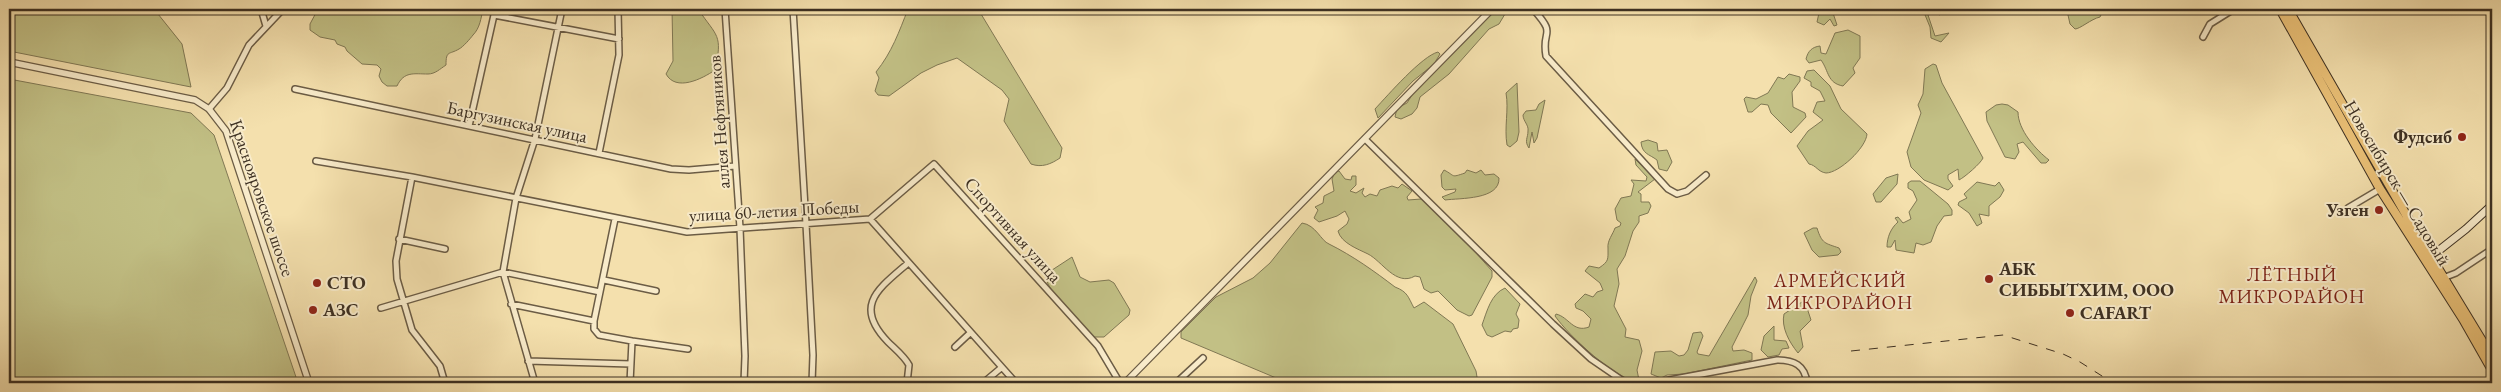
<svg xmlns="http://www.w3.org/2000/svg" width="2501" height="392" font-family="'EB Garamond',serif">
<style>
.green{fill:#c2c085;stroke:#807854}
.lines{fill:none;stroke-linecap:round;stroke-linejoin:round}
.minor-casing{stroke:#6b5c45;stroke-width:8}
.tertiary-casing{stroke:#6b5c45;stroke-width:8}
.secondary-casing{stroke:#3d3022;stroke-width:9}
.primary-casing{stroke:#3d3022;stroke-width:10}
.minor{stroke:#f8ebca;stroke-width:5}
.tertiary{stroke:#f8ebca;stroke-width:5.5}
.secondary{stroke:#f8ebca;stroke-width:7}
.primary{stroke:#eac076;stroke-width:8}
.rail{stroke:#3d3022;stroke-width:1;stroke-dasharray:9 9;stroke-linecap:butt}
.poi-dot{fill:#8f2418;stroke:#f8ebca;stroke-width:2}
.labels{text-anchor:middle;stroke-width:4;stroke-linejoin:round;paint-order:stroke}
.street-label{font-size:18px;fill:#3d3022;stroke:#f8ebca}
.poi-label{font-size:18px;font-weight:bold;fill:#3d3022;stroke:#f8ebca;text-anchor:start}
.neighbourhood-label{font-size:19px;letter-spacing:1px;fill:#7a1f14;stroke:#f8ebca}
</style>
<rect width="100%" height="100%" fill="#f4e0ad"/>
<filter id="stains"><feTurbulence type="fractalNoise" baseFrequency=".004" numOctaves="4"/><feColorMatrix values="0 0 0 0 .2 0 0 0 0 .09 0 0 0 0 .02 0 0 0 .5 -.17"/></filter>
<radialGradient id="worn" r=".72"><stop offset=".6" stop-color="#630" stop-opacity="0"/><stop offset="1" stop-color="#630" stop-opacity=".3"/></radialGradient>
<path class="green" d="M9,9h145l28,35 9,43 -182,-36z
M318,9h165c-2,9 -3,19 -10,26 -3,4 -10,12 -14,14 -10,6 -13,1 -13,16 -6,4 -11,9 -18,9 -14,0 -24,-3 -31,12h-10l-5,-4 -3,-6 2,-7 -4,-4 -15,-1 -15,-13 -2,-4 -8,-3 -2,-4 -15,-3 -10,-7v-6z
M672,9h26c19,28 25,25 17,61 -13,9 -39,22 -49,4l7,-13z
M908,9h70l84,139 -2,10c-9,6 -18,10 -29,6l-27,-43 5,-22 -7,-9 -45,-32 -20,7 -16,8 -32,23 -11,-1 -3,-4 4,-13 -3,-6c16,-20 23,-40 32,-63z
M1497,9h11l-9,15 -10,5 -40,45 -29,23 -3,11 -5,6 -11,5 -6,-2 2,-9 10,-5 5,-8z
M1826,9h21l-6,4h-8l4,12 -3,1 -4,-7 -6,6 -7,-3 2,-9z
M1918,9h25l-3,6 -6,-3 -6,3 7,21 14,-3 -8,9 -10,-4 -1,-11 -7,-17z
M2061,9h39l2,4 -2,4c-9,2 -20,12 -25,12l-5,-5 -2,-9z
M1848,30l12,6v22l-7,10 2,5 -12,13c-16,-3 -14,-15 -22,-26l-12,3 -3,-4c2,-8 6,-12 14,-13l1,7 5,1 9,-21z
M1438,52l2,2 -6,10 -21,17 -35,37 -3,-9c13,-14 47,-53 63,-57z
M1933,64l3,1 6,18 41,75c-2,5 -18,19 -24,22l-1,-11 -10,6v4l5,7 -5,4 -24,-10 -13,-13 -4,-15 14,-39 -3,-8 5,-11 2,-25z
M1814,70l16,16 11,23 26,25c-1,14 -28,39 -41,39 -8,-1 -10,-8 -17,-9l-12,-18 11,-15 15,-11 -10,-8 4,-10 8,-1 -5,-10 -9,-5v-4l-7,-4 3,-7z
M1789,74l11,3v4l-8,11 1,15 12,6 1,4 -15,16 -20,-20 -3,-8 -7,-1 -9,8h-4l-4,-13 2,-2 10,2 12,-6 10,-16 6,2z
M9,79l182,34 23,22 84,248h-289z
M1517,83l2,49 -2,9 -7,6 -3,-2c-3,-18 2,-35 -1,-52z
M1545,100l-8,38 -3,5 -2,-11 -3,16c-5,-7 -1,-10 -1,-17 1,-6 -5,-10 -5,-16l3,-4 10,-1 3,-6z
M2002,104l6,1 10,7c0,18 18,38 31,48l-3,3h-5l-18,-21 -6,2 2,8 -4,7 -10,-2 -18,-36 -1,-9 10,-7z
M1648,140l9,3 1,8 9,-1 5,12 -5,9 -8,-2 -2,-9c-8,-6 -15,-6 -16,-18z
M1635,159l20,20 -17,13 3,2v8h8l2,4 -3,7 -9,3v6l-6,9 -8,25 -8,13 2,15 -5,22 12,23 -1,8 14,3 3,11 -5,19 2,10 -3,2c-25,-7 -66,-45 -81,-66l1,-2c13,3 17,19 33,13l2,-8 -8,-8 -7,-3 -1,-4 10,-10 8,3 4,-5 6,-2 -3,-7 -15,-12 4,-5 10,2c10,-7 9,-8 9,-20 -1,-7 5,-14 7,-20l5,-2 1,-3 -4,-3 -2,-11 6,-11 10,-2 3,-12 -3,-4 15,1 1,-4 -11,-12z
M1444,170c12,6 6,8 21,3l2,-3 9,3 5,-3 4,5 9,-1 5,4c1,22 -39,20 -54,22l-3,-3 13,-5 1,-3 -11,1 -3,-3 -1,-12z
M1339,171l6,8 6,1 1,-4h4v9l-6,6 6,2 8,-5 -2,5 3,4 5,-3 7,2 3,-6 12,-4 6,2 4,-4 10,7 -5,6 1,3 13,-1 41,38 30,34v6l-20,38 -3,1 -12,-6 -19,-19 -7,2 -7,-4 -4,-12 -5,-1c-19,11 -33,-15 -47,-22 -10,-5 -27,-11 -30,-23l9,-7 2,-5 -4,-8 -8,5 -18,6 -5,-4 4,-8 -3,-3 8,-4 1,-7 10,-5 -2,-12 3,-7z
M1898,174l-1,10 -16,18h-5l-3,-8 13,-16z
M1911,181h9l28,23 4,6v5l-8,1 -7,10 -6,16 -8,3 -7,-2 -2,10 -18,-3 -1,-10 -4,7h-4c0,-10 4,-19 11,-25l-3,-4 3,-1 5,6 8,-4 -2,-7 8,-12 -4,-9 -5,-3v-5z
M1977,182l18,4 4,-4 5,8 -4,7 -11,9v10l-10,-2 3,9 -5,3 -8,-13 -11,-8 1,-3 8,-4 -3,-4z
M1302,223c14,2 19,18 27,21 24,12 45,27 66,43 13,5 13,10 19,21l10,-6 29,22 23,47 2,12h-190l-107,-45v-6l35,-35 37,-19 17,-15z
M1813,228h4c5,16 8,15 22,20l2,4 -3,3 -19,2 -7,-7 -8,-17z
M1072,257l8,20 10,5 19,-2 5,3 16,27 -1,5 -25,22h-10c-10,-11 -52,-49 -48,-63z
M1755,277l2,4 -6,15 -3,19 -16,32 1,4 11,-1 8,3v7l-68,14 -17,1 -6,3 -10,-4 4,-22 16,-1 8,5 5,-1 4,-5 5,-17 8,-1 2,4 -6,16 1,2 11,2z
M1505,288l15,16 -4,10 3,6 -1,8 -5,1 -2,3 -6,-1 -13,6 -5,-2 -5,-10c5,-14 9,-31 23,-37z
M1802,302l4,3 5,15 -11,11 3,16 -5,6c-9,-11 -17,-26 -14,-39z
M1774,326v14l12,1 3,7 -7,1 -3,6 -11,2 -7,-7 3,-14z"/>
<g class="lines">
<g class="minor-casing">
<path id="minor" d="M261,9l5,17
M725,9l15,219 5,128 -1,27
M793,9l13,215 7,131 -1,28
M1533,9c25,28 8,19 13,47l122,133 9,5 10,-3 19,-16
M2203,37l7,-13 24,-15
M295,89l376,80 18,1 46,-4
M209,109l18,-21 22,-43 34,-36
M469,126l25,-111 125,24
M1365,139l188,185 38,35 35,24
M599,153l20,-98 -1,-46
M316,161l96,16 275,55 183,-13 146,164
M412,177l-16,84 1,18 15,51 28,36 5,17
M2348,208l32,-19
M615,219l-21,102v8l5,6 33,6 -2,42
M870,219l64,-55 164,182 22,37
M399,239l46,10
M2443,278l13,-5 36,-24
M604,280l52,11
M511,304l83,17
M381,308l122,-36 97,20
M632,341l56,8
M955,347l15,-14
M528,361l103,3
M535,383l-32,-111 13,-74 19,-59 27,-130
M907,383l2,-18c-5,-9 -14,-16 -21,-23 -35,-36 -10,-53 19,-78
M983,383l18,-15
M1176,383l27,-25
M1653,383l124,-23c17,0 28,5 30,23"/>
</g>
<g class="tertiary-casing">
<path id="tertiary" d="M9,62l186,38 14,9 17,22 83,252
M1125,383l367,-374"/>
</g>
<g class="secondary-casing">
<path id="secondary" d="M2428,259l38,-30 26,-24"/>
</g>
<g class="primary-casing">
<path id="primary" d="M2280,9l100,180 83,130 29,51
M2288,9l128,223 76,125"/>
</g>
<use href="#minor" class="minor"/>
<use href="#tertiary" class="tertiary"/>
<use href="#secondary" class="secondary"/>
<use href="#primary" class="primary"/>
<path class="rail" d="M1851,351l152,-16 60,19 17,8 33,21"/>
</g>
<g class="poi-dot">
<circle cx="2462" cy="137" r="5"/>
<circle cx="2379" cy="210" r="5"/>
<circle cx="1989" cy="279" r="5"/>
<circle cx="317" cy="283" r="5"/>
<circle cx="313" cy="310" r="5"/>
<circle cx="2070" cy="313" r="5"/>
</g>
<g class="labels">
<g class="street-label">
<text transform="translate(517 122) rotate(12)" y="6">Баргузинская улица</text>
<text transform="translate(719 122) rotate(-94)" y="6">аллея Нефтяников</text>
<text transform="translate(2397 183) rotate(59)" y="6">Новосибирск — Садовый</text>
<text transform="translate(262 198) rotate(71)" y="6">Краснояровское шоссе</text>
<text transform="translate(774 211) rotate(-3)" y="6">улица 60-летия Победы</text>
<text transform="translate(1013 230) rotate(48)" y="6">Спортивная улица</text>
</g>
<g class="poi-label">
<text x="2452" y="143" text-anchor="end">Фудсиб</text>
<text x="2369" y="216" text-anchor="end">Узген</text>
<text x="1999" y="275">АБК<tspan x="1999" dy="21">СИББЫТХИМ, ООО</tspan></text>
<text x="327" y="289">СТО</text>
<text x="323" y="316">АЗС</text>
<text x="2080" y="319">CAFART</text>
</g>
<g class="neighbourhood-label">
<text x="2292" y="281">ЛЁТНЫЙ<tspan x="2292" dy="22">МИКРОРАЙОН</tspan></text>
<text x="1840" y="287">АРМЕЙСКИЙ<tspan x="1840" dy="22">МИКРОРАЙОН</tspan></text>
</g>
</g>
<rect width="2501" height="392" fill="none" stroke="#f4e0ad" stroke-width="30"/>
<rect x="10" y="10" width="2481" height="372" fill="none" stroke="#3d3022" stroke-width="2.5"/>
<rect x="15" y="15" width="2471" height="362" fill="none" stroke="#3d3022"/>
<rect width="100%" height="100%" filter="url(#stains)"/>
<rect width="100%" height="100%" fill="url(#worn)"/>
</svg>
